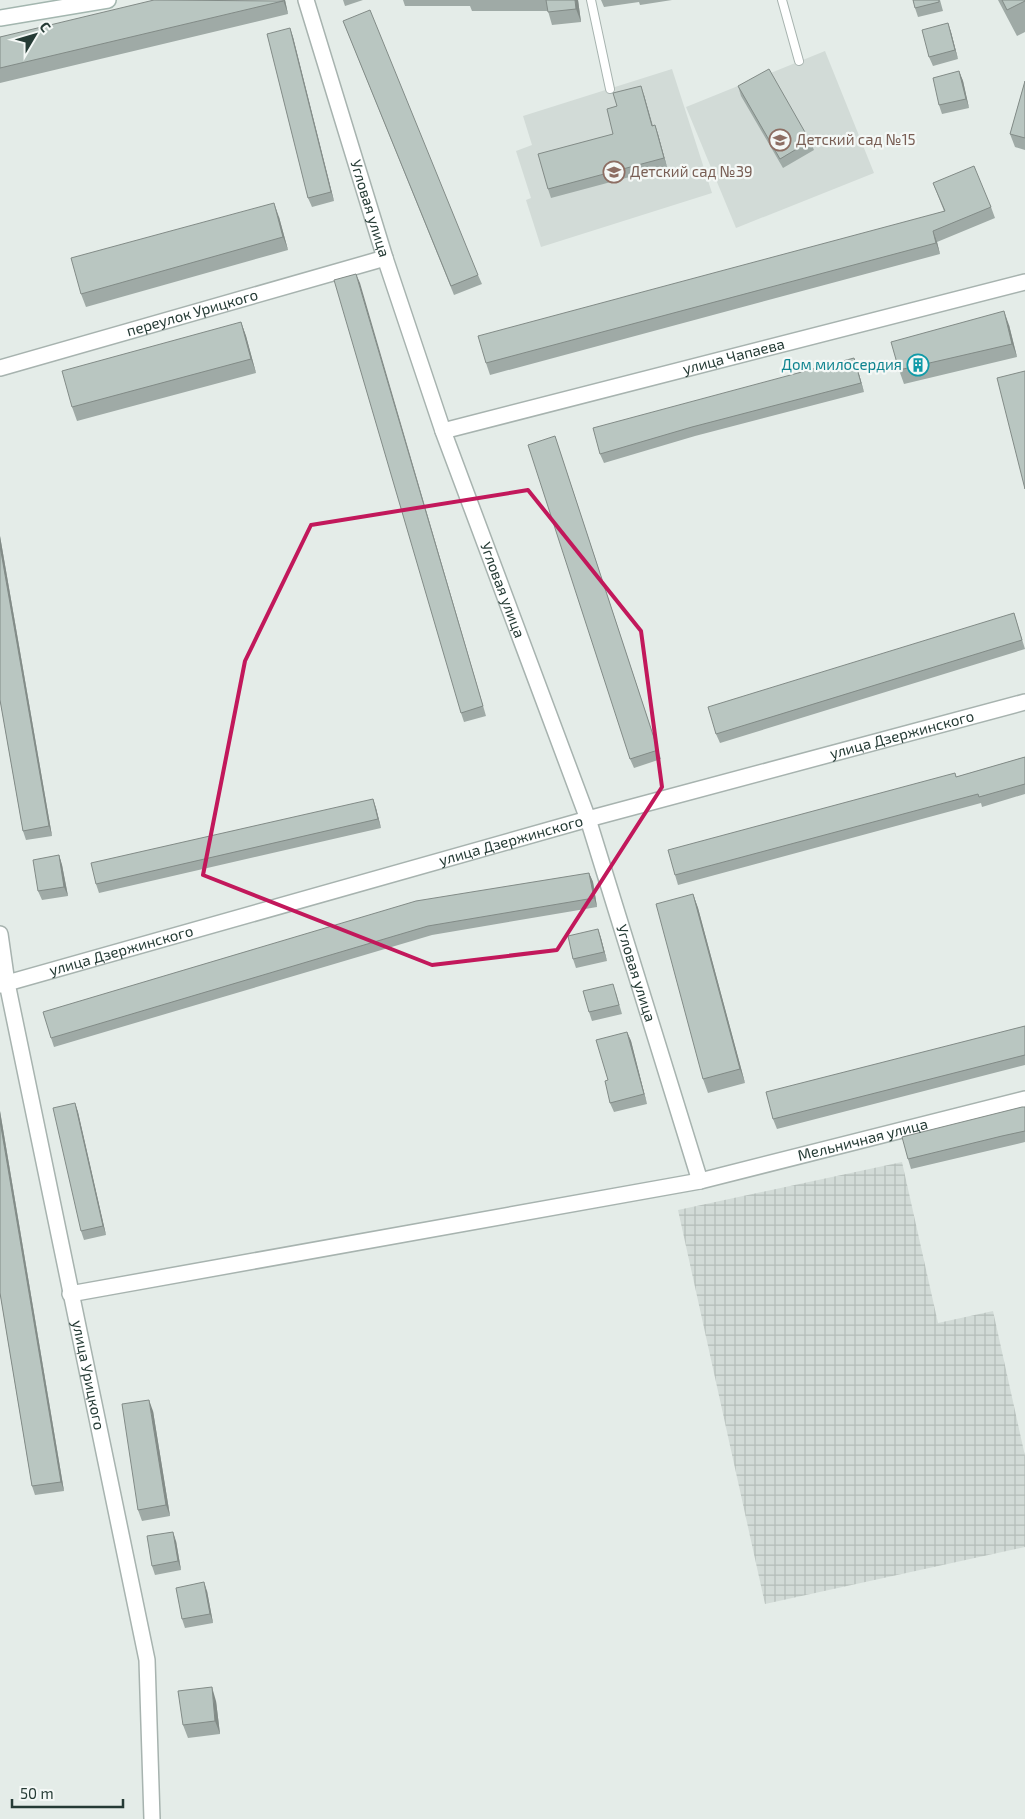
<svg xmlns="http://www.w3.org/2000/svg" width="1025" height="1819" font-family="'Exo 2',sans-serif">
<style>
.built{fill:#d2dbd7}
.industrial{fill:url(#industrial-grid)}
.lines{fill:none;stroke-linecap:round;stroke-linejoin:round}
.lane-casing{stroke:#a7b3af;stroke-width:10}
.street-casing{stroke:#a7b3af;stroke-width:18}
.secondary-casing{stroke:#a3b6af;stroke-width:18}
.lane{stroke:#fff;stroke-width:8}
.street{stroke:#fff;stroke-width:15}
.secondary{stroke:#fff;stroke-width:15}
.wall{fill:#9faaa6}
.shaded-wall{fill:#828b87}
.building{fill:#b9c6c1;stroke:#828b87}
.marked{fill:none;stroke:#c2185b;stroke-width:4;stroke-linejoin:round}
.labels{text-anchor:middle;stroke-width:4.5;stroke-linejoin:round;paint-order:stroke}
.education-label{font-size:15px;fill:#785e54;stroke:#f4f8f6;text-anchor:start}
.street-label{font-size:15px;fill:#253b35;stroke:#f4f8f6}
.culture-label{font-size:15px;fill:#0d838f;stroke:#f4f8f6;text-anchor:end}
</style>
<defs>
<pattern id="industrial-grid" width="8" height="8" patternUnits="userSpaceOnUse" patternTransform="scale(1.25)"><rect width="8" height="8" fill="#d2dbd7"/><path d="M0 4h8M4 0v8" fill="none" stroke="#b4bdb9"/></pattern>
</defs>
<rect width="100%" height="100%" fill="#e4ece8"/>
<path class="built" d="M825,51l49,122 -138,55 -50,-121z
M672,69l40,124 -171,54 -15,-47 5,-2 -15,-47 16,-6 -9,-29z"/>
<path class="industrial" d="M902,1162l36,161 55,-12 32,145v91l-260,57 -87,-394z"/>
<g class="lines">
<g class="lane-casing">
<path id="lane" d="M591,0l19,89
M782,0l17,61"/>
</g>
<g class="street-casing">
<g id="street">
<path id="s1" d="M306,0l79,258 58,173 145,388 112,362"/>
<path id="s2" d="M0,368l385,-110"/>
<path id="s3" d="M443,431l582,-149"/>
<path id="s4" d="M0,934l7,49 140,677 5,159"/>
<path id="s5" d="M0,985l588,-166 437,-117"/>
<path id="s6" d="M70,1294l630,-113 325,-82"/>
</g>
</g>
<g class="secondary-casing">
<path id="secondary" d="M0,18l108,-18"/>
</g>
<use href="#lane" class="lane"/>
<use href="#street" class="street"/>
<use href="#secondary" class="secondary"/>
</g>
<path class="wall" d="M285,0l3,14 -288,69v-46z
M343,0h20l-18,6z
M403,0h175l3,22 -29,3 -4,-14h-76l-2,-5h-65z
M601,0h71l-32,5 -1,-3 -35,5z
M940,0l3,11 -25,6 -3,-9z
M998,0h27v32l-8,4z
M343,21l135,254 4,9 -28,11z
M948,23l3,9 7,27 -25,7 -4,-9z
M290,28l3,9 41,164 -22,6 -4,-9z
M959,71l4,10 6,27 -27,6 -3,-9z
M1025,81v69l-10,-3 -5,-13z
M738,86l72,55 4,9 -31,18 -42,-72z
M644,95l9,31 2,-1 3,9 9,33 -116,31 -3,-9 65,-55z
M933,183l58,24 4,11 -58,24 3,12 -450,121 -4,-12 458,-152z
M279,217l9,33 -202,57 -5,-13z
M356,274l130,442 -22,6 -3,-9z
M241,322l5,14 10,37 -179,48 -5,-14z
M1009,325l8,32 -113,27 -5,-14z
M857,367l7,25 -169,44 -91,27 -4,-9z
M555,436l106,323 -27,9 -4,-9z
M0,536l52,300 -26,4 -3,-9 -23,-131z
M1014,613l11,36 -305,94 -4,-9z
M1025,757v37l-43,13 -1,-4 -303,82 -3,-10 281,-98z
M373,799l3,9 5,20 -282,65 -3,-9z
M59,855l3,10 6,31 -26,4 -4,-9z
M589,873l4,9 4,25 -165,28 -378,112 -3,-9z
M693,894l5,14 47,175 -37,10 -5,-14z
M598,929l3,9 6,23 -31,7 -3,-9z
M616,993l6,21 -30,7 -3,-9z
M1025,1026v39l-248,64 -4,-10z
M627,1032l4,9 16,63 -33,8 -4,-9 -2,-23z
M75,1103l3,9 28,123 -22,5 -3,-9z
M1025,1107v35l-114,27 -3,-10z
M0,1111l64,380 -29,4 -3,-9 -32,-193z
M153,1411l17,105 -28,5 -4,-11z
M176,1541l5,29 -26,5 -3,-9z
M207,1591l6,32 -28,5 -3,-9z
M216,1701l4,33 -32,4 -5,-13z"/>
<path class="shaded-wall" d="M283,0h2l3,14z
M575,0h3l3,22 -5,-13z
M948,23l3,9 7,27 -3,-9z
M290,28l3,9 41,164 -3,-9z
M959,71l4,10 6,27 -3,-9z
M641,86l3,9 11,40 -3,-9z
M655,125l3,9 9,33 -3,-9z
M274,203l5,14 9,33 -5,-13z
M933,231l4,11 3,12 -4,-11z
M356,274l4,9 126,433 -3,-10z
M1004,311l5,14 8,32 -5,-13z
M241,322l5,14 10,37 -5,-14z
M854,358l3,9 7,25 -3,-9z
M0,536l52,300 -3,-10 -49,-280z
M373,799l3,9 5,20 -3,-9z
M59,855l3,10 6,31 -4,-9z
M589,873l4,9 4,25 -3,-9z
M693,894l5,14 47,175 -5,-14z
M598,929l3,9 6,23 -3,-9z
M627,1032l4,9 16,63 -3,-10z
M75,1103l3,9 28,123 -3,-9z
M0,1111l64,380 -3,-9 -61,-361z
M149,1400l4,11 17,105 -4,-11z
M173,1532l3,9 5,29 -3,-9z
M204,1582l3,9 6,32 -3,-9z
M212,1687l4,14 4,33 -5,-13z"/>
<path class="building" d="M154,0l129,1 -283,67v-31z
M546,0h29l1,9 -28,3z
M913,0h26v2l-24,6z
M1002,0h23v1l-18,9z
M370,10l108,265 -27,11 -108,-265z
M948,23l7,27 -26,7 -7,-27z
M290,28l41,164 -23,6 -41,-164z
M769,69l41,72 -30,18 -42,-73z
M959,71l7,28 -27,6 -6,-27z
M1025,81v57l-15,-4z
M641,86l11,40 3,-1 9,33 -116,31 -10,-35 75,-20 -6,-25 10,-3 -4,-13z
M974,166l17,41 -58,24 3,12 -450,120 -8,-27 467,-125 -12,-28z
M274,203l9,34 -202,57 -10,-36z
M356,274l127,432 -22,7 -127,-433z
M1004,311l8,33 -113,26 -8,-28z
M241,322l10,37 -179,48 -10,-36z
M854,358l7,25 -169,44 -92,27 -7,-26z
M1025,371v118l-28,-111z
M555,436l103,314 -28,9 -102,-314z
M0,546l49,280 -26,5 -23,-131z
M1014,613l8,27 -306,94 -8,-27z
M1025,757v27l-46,13 -1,-3 -303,81 -7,-25 287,-77 1,4z
M373,799l5,20 -282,65 -5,-21z
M59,855l5,32 -26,4 -5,-31z
M589,873l5,25 -166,28 -377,112 -8,-26 373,-111z
M693,894l47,175 -37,10 -47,-175z
M598,929l6,23 -31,7 -5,-23z
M613,984l6,21 -30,7 -6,-21z
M1025,1026v29l-252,64 -7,-27z
M627,1032l17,62 -34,9 -5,-22 3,-1 -12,-40z
M75,1103l28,123 -22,5 -28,-123z
M1022,1107h3v24l-23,5 -94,23 -6,-22z
M0,1121l61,361 -29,4 -32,-193z
M149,1400l17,105 -28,5 -16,-106z
M173,1532l5,29 -26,5 -5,-30z
M204,1582l6,32 -28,5 -6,-31z
M212,1687l3,34 -32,4 -5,-34z"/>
<path class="marked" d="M528,490l113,141 21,156 -105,163 -125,15 -229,-90 42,-214 66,-136z"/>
<defs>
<g id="school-ring" transform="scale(1.125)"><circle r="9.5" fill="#f4f8f6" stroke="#8d6e63" stroke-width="1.5"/><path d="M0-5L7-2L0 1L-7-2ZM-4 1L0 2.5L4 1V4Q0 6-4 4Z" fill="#8d6e63"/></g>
<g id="building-ring" transform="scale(1.125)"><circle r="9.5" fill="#f4f8f6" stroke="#0f9aa8" stroke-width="1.5"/><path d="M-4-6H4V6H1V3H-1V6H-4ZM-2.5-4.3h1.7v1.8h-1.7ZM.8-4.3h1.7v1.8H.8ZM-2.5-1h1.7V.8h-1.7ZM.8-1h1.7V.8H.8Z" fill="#0f9aa8"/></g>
</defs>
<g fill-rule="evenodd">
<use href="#school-ring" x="780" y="140"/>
<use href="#school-ring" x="614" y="172"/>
<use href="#building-ring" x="918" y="365"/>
</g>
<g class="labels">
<g class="education-label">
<text x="796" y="145">Детский сад №15</text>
<text x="630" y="177">Детский сад №39</text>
</g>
<g class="street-label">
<text dy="5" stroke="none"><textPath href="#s1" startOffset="218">Угловая улица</textPath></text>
<text dy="5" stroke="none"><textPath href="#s2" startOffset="200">переулок Урицкого</textPath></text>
<text dy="5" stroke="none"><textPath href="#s3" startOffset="300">улица Чапаева</textPath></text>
<text dy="5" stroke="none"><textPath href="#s1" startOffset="622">Угловая улица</textPath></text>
<text dy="5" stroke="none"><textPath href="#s5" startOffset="936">улица Дзержинского</textPath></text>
<text dy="5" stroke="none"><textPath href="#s5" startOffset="531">улица Дзержинского</textPath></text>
<text dy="5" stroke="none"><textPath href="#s5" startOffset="126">улица Дзержинского</textPath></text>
<text dy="5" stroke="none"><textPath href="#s1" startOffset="1028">Угловая улица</textPath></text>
<text dy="5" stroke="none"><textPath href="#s6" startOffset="808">Мельничная улица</textPath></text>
<text dy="5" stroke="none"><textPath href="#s4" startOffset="450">улица Урицкого</textPath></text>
</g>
<g class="culture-label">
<text x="902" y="370">Дом милосердия</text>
</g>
</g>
<g transform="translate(35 35) rotate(52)" stroke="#f4f8f6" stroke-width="4" paint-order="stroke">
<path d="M0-4L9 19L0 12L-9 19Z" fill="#253b35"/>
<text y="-8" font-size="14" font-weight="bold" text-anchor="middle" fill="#253b35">С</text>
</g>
<path d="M12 1799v8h111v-8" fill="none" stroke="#253b35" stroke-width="2.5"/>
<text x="20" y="1799" font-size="15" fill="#253b35" stroke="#f4f8f6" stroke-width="4" paint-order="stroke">50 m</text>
</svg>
